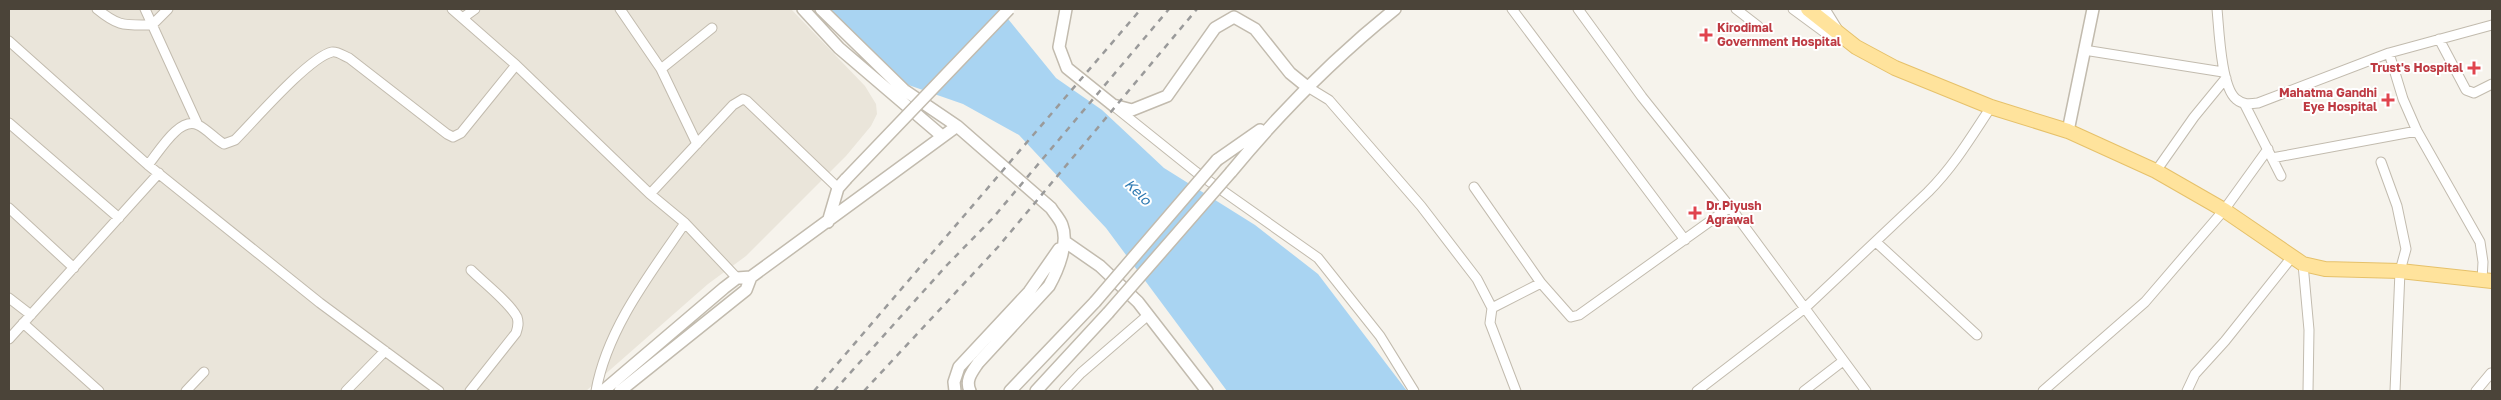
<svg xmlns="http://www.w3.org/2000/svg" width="2501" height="400" font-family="'Golos Text',sans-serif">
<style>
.residential{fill:#eae5da}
.water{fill:#a9d4f2}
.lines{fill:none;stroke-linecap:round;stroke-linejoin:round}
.minor-casing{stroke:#c2bbae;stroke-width:11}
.tertiary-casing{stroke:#c2bbae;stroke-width:14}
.primary-casing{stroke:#e6c16a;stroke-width:16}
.minor{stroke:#fff;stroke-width:9}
.tertiary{stroke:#fff;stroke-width:11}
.primary{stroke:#ffe39c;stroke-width:14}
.rail{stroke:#9a9a9a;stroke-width:2.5;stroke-dasharray:6 6;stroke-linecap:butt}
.tertiary-bridge-casing{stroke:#c2bbae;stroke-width:14;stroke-linecap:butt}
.tertiary-bridge{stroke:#fff;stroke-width:11}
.health-dot{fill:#e0444e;stroke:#fff;stroke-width:2}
.labels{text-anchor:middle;stroke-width:4;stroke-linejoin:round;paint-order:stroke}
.health-label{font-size:12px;font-weight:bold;fill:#be3a42;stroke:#fff;text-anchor:start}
.water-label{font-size:14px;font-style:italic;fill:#2e7ab2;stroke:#fff}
</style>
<rect width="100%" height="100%" fill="#f6f3ec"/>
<path class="residential" d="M9,9h782l74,77 11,18 1,10 -6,12 -25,30 -100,100 -38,28 -122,107h-577z"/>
<path class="water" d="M822,9h178l56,69 46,32 62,58 91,57 63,49 89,117h-180l-121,-163 -87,-93 -56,-31 -66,-23z"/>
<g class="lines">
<g class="minor-casing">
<path id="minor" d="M97,9c22,18 27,16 55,16l16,-16
M145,9l53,116
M452,9l64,56 134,129 35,29 52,55
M620,9l41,60 36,75
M1512,9l173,231
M1578,9l64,88 88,110 136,184
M1736,9l22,17
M1793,9l34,25 13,2
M1825,9l13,21
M2217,9c2,20 4,78 19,90 7,6 14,5 22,4l131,-50 103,-28
M464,17l11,-8
M2439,39l27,51 8,3 18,-9
M9,41l139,124 172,138 119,88
M2084,50l139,22
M2389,53l14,46 14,32 63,111 3,20 -1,18
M661,69l51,-41
M1306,86l23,14 92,106 56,73 15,29 -2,15 26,68
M2245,105l36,71
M1115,107l81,65 122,86 62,78 34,55
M9,123l110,95
M2272,158l145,-27
M2381,162l16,44 9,43 -6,22 -5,120
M148,165c11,-13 31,-49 50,-40 9,4 17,14 26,19l11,-4c19,-19 74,-83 97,-88 5,-1 12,4 17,6l98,76 6,3 8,-4 55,-68
M2156,171l38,-54 32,-39
M1474,187l67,96 30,34 8,-2 151,-108
M650,194l83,-89 10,-6 4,2 91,87
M9,208l65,60
M1876,242l101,93
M2303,264l6,66 -1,61
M9,298l22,17
M1492,308l49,-25
M23,323l76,68
M9,339l150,-166
M186,391l18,-19
M346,391l39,-40
M470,391l46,-58c2,-6 3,-10 1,-16 -8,-15 -33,-34 -46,-47
M596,391c11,-62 54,-117 89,-168
M1064,391l17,-18 66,-57
M1697,391l108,-83 123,-116c26,-26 43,-55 63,-85
M1804,391l39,-30
M2043,391l102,-89 79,-92 44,-61
M2187,391l8,-17 30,-33 67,-84
M2476,391l15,-18 1,2"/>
</g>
<g class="tertiary-casing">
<path id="tertiary" d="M803,9l36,39 103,88
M821,9l83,81 53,36
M1066,9l-7,38 8,21 46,37 19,5 35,-14 48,-68 19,-11 21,12 35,44 16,13
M2068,131l25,-122
M1217,160l43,-30
M1231,172c51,-62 102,-113 164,-163
M828,222l10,-34 8,-9
M1064,241l36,25 38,36 69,89
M603,391l121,-103 13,-10 14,-1
M620,391l126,-101 5,-13 206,-151 94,82c3,5 9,11 11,17 7,18 -4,45 -13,61l-71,77c-6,9 -13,17 -8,28
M955,391l-1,-9 5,-15 70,-75 30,-43
M1010,391l85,-89
M1036,391l72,-78"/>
</g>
<g class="primary-casing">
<path id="primary" d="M1808,9l48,38 39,21 96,39 77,24 88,40 68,39 79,54 22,5 75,2 92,10"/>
</g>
<use href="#minor" class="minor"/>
<use href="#tertiary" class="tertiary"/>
<use href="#primary" class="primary"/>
<path class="rail" d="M814,391l327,-382
M834,391l113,-126 45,-46 177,-210
M864,391l134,-144 199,-238"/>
<g class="tertiary-bridge-casing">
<path id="tertiary-bridge" d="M846,179l163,-170
M1095,302l122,-142
M1108,313l123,-141"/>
</g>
<use href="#tertiary-bridge" class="tertiary-bridge"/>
</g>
<g class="health-dot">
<path d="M1703.5 27.5h5v5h5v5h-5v5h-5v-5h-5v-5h5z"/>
<path d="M2471.5 60.5h5v5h5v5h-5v5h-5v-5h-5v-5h5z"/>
<path d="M2385.5 92.5h5v5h5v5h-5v5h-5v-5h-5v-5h5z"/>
<path d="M1692.5 205.5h5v5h5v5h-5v5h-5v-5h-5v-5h5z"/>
</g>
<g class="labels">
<g class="health-label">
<text x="1717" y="32">Kirodimal<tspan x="1717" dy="14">Government Hospital</tspan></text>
<text x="2463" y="72" text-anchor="end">Trust's Hospital</text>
<text x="2377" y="97" text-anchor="end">Mahatma Gandhi<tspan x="2377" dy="14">Eye Hospital</tspan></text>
<text x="1706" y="210">Dr.Piyush<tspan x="1706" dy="14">Agrawal</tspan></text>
</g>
<g class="water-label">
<text transform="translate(1138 192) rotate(44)" y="5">Kelo</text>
</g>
</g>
<rect width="2501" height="400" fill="none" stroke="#4b4439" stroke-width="20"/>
</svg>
